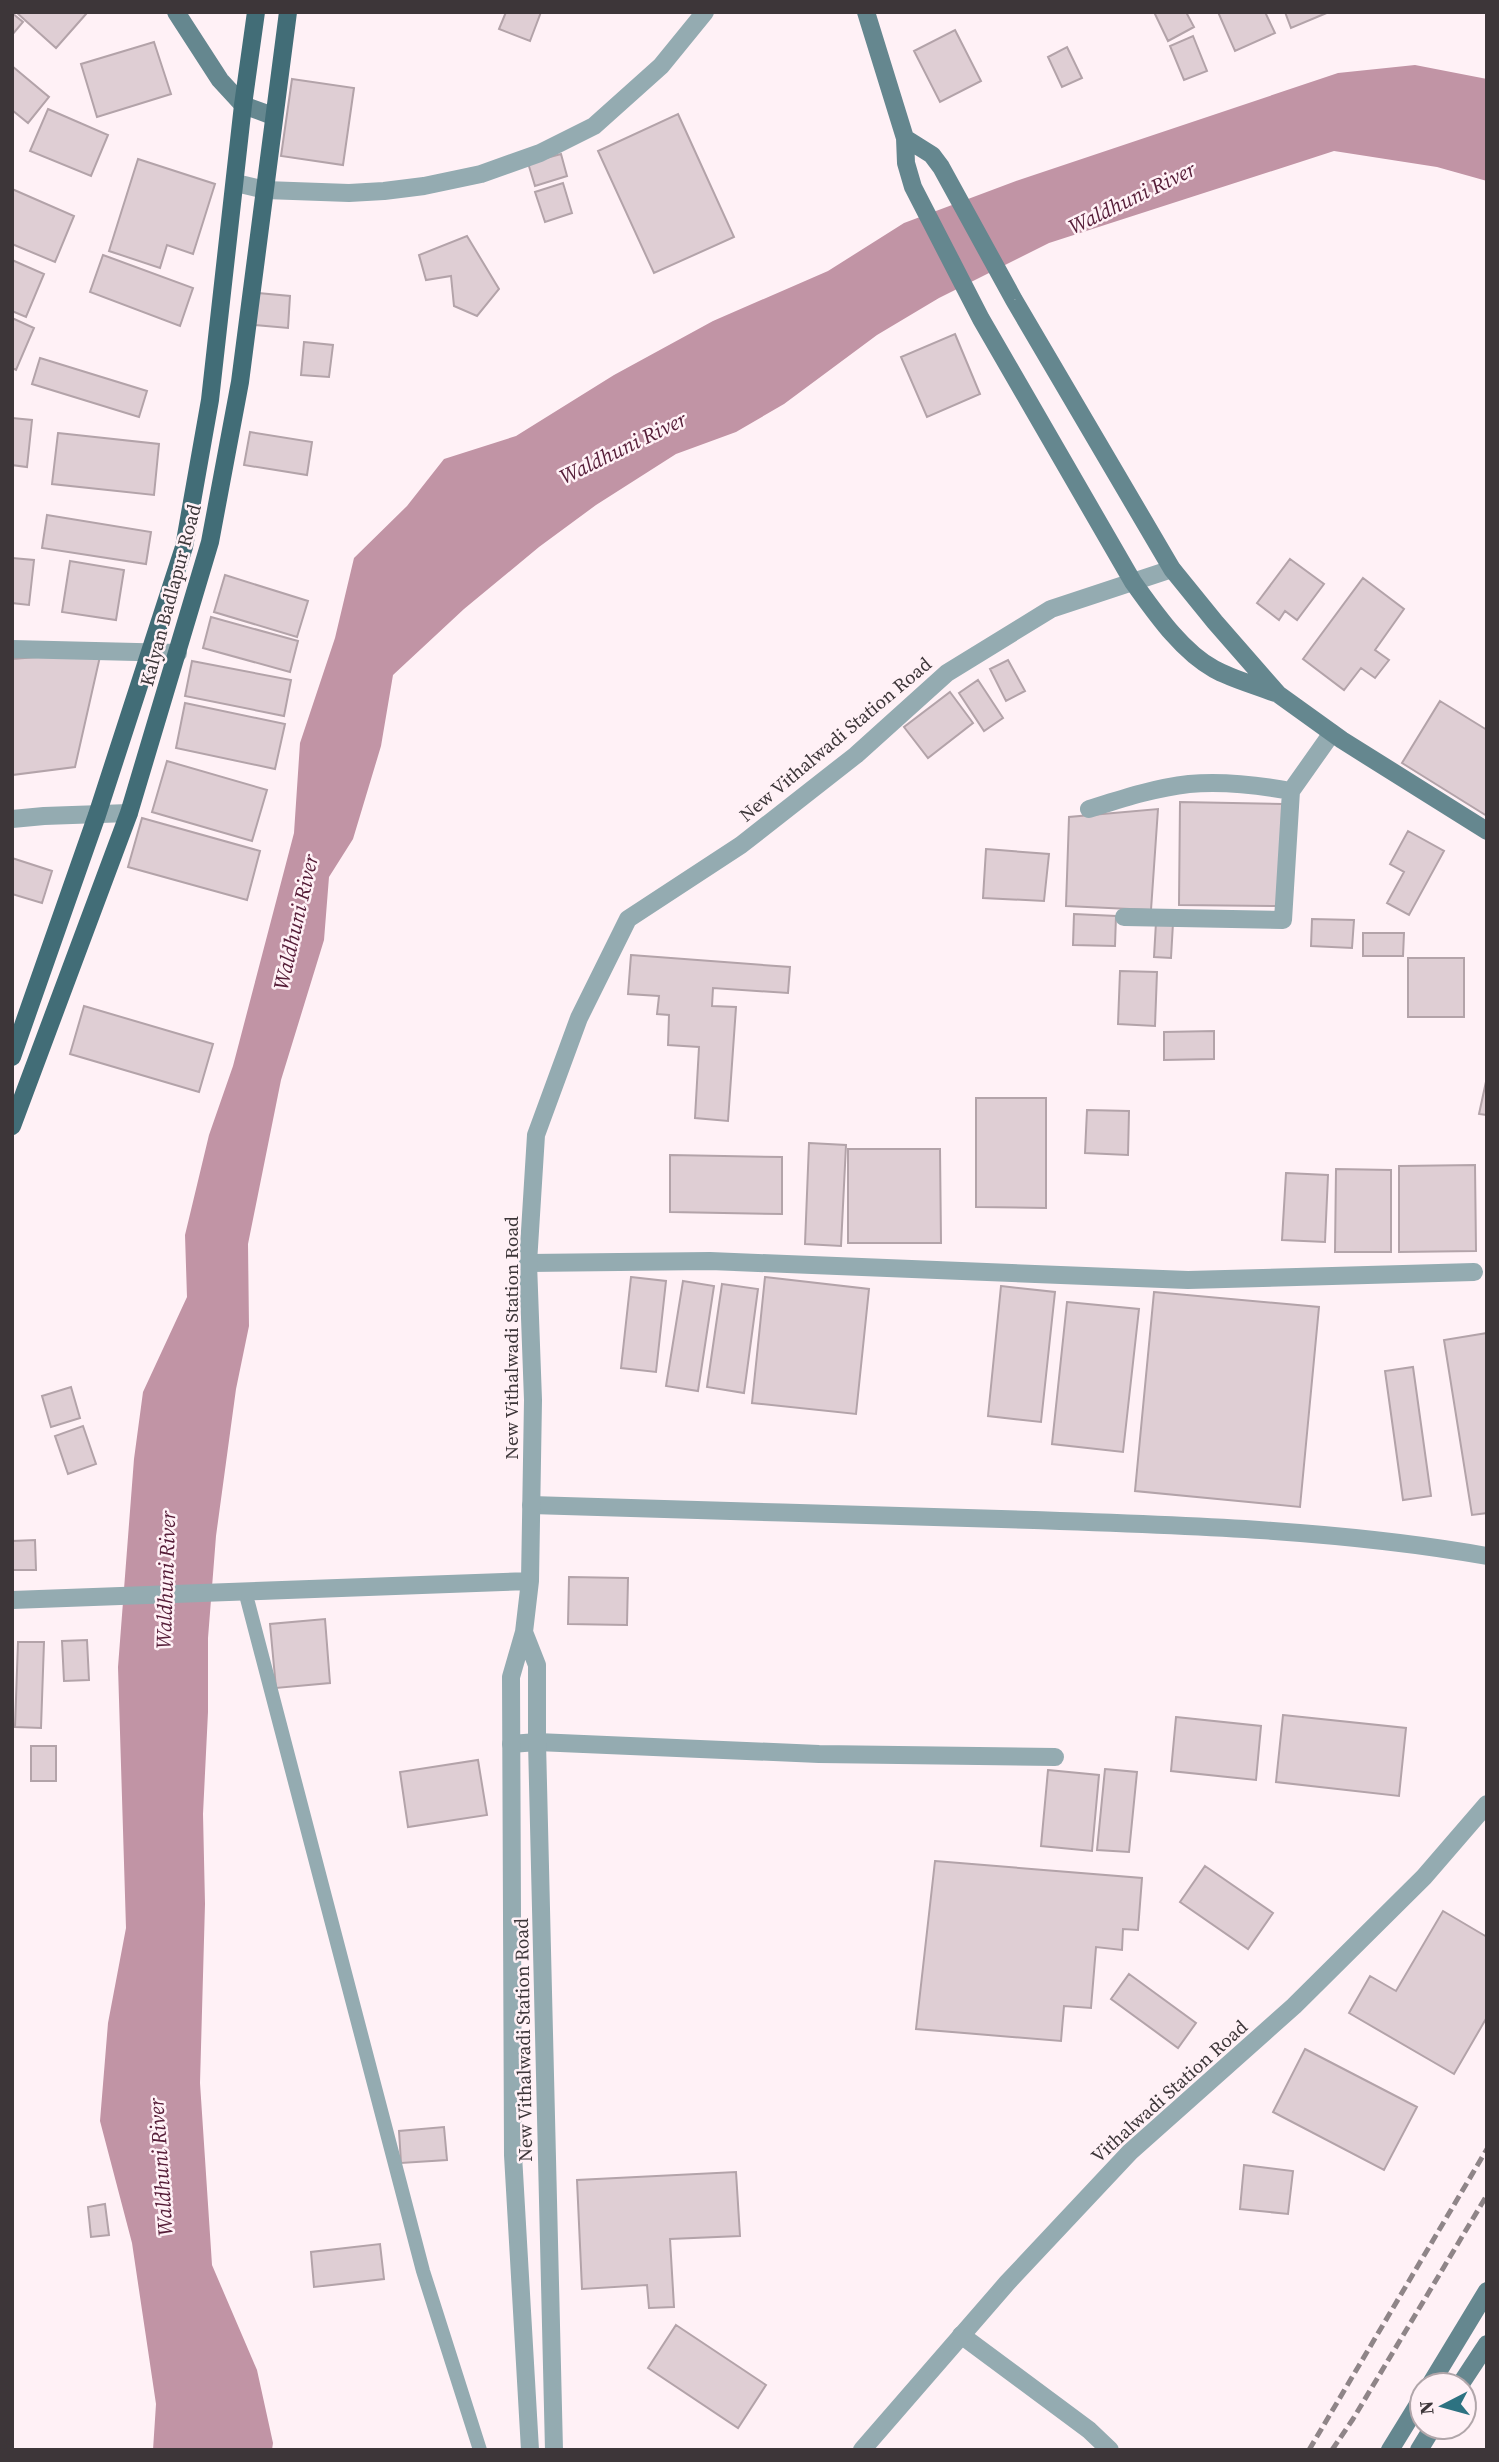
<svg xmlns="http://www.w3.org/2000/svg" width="1499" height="2462" font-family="'Source Serif 4',serif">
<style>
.water{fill:#c194a5}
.building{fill:#dfced4;stroke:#b3a3a9;stroke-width:2}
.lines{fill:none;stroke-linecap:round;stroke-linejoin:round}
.service{stroke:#94abb1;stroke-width:14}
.minor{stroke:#94abb1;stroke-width:18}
.tertiary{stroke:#94abb1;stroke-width:18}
.secondary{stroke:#65878f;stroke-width:18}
.primary{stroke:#426d77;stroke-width:18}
.rail{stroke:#8f8588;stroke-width:5;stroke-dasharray:10 5;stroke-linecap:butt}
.labels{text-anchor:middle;stroke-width:5;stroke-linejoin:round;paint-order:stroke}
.street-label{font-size:19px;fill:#3d3639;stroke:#fff1f6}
.water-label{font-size:21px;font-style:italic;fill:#551c37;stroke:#fff1f6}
</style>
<rect width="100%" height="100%" fill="#fff1f6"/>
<path class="water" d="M1415,65l72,14v102l-50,-14 -103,-16 -285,92 -110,55 -62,37 -93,69 -48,28 -60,22 -80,51 -57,42 -75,62 -71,66 -12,71 -28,93 -24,38 -5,63 -43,140 -33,164 1,82 -13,63 -20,147 -8,102v74l-5,102 2,90 -5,179 12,182 45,105 16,73 -1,7h-119l3,-46 -24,-161 -32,-122 8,-98 18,-95 -8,-261 16,-208 9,-67 44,-95 -2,-62 24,-100 24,-69 61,-233 6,-90 35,-105 19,-80 53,-52 37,-47 72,-23 98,-61 99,-54 115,-50 76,-48 112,-42 322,-108z"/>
<path class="building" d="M16,12h69l1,2 -30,34z
M506,12h35l-11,29 -31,-12z
M1154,12h32l8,15 -26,14z
M1218,12h47l10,21 -40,18z
M1285,12h44l-38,16z
M12,13l11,9 -11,13z
M955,30l26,51 -41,21 -26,-51z
M1193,36l14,35 -23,9 -14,-34z
M154,42l17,52 -74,23 -16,-53z
M1067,47l15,31 -20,9 -14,-30z
M12,66l37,31 -21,26 -16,-13z
M292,79l62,9 -11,77 -62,-9z
M48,109l60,26 -17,41 -61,-25z
M678,114l56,123 -80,36 -56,-122z
M561,154l6,22 -32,10 -7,-23z
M138,159l77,25 -22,70 -26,-9 -7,23 -51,-17z
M563,183l9,30 -27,9 -10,-30z
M12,189l62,27 -19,46 -43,-18z
M467,236l32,53 -22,27 -23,-10 -3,-30 -25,4 -7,-25z
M103,255l90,33 -13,38 -90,-34z
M12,260l32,14 -18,43 -14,-6z
M258,293l32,3 -2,32 -33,-3z
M12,318l22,10 -18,42 -4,-2z
M955,334l25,60 -53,23 -26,-60z
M304,342l29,3 -4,32 -28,-2z
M40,358l107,33 -8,26 -107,-33z
M12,418l20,2 -5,47 -15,-2z
M250,432l62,10 -5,33 -63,-10z
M58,433l101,11 -5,51 -102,-11z
M47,515l104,17 -5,32 -104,-16z
M12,558l22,2 -5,45 -17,-2z
M1290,559l34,25 -27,36 -12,-9 -6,9 -22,-17z
M70,561l54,9 -8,50 -54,-8z
M225,575l83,26 -11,36 -83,-25z
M1363,578l41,31 -29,41 14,10 -14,18 -14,-10 -17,22 -41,-31z
M211,617l87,24 -8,31 -87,-24z
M101,652l-26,115 -63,8v-116z
M1008,660l17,31 -19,10 -16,-32z
M192,661l99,19 -7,36 -99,-20z
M978,680l25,38 -19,13 -25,-38z
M950,692l23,31 -45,35 -24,-31z
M1440,701l47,29v86l-85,-53z
M185,703l100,21 -10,45 -99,-21z
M167,761l100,29 -15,51 -100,-29z
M1180,802l102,2 -1,102 -102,-1z
M1158,809l-7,101 -85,-4 3,-89z
M142,818l118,33 -13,49 -119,-33z
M1408,831l36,20 -35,64 -22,-12 17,-31 -14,-8z
M986,849l63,5 -5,47 -61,-3z
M12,858l40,13 -10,32 -30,-9z
M1074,914l42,2 -1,30 -42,-1z
M1312,919l42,1 -2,28 -41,-2z
M1156,922l17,1 -2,35 -17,-1z
M1363,933h41l-1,23h-40z
M631,955l159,12 -2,26 -75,-5 -1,18 24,1 -8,114 -33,-3 4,-71 -31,-2 1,-30 -12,-1 2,-18 -31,-2z
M1408,958h56v59h-56z
M1120,971l37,1 -2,54 -37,-2z
M84,1006l129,38 -14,48 -129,-38z
M1214,1031v28l-50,1v-28z
M1487,1077v38l-8,-1z
M976,1098h70v110l-70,-1z
M1087,1110l42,1 -1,44 -43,-2z
M809,1143l37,2 -5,101 -36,-2z
M848,1149h92l1,94h-93z
M670,1155l112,2v57l-112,-2z
M1475,1165l1,86 -77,1v-86z
M1336,1169l55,1v82h-56z
M1286,1173l42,2 -3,67 -43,-2z
M631,1277l35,4 -10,91 -35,-4z
M765,1277l104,12 -13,125 -104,-11z
M683,1281l31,5 -16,105 -32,-5z
M722,1284l36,5 -14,104 -37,-6z
M1001,1286l54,6 -14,130 -53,-6z
M1154,1292l165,15 -19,200 -165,-16z
M1067,1302l72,7 -16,143 -71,-8z
M1487,1333v180l-15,2 -28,-175z
M1413,1367l18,129 -28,4 -18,-129z
M71,1387l9,31 -29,9 -9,-31z
M83,1426l13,38 -28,10 -13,-38z
M35,1540l1,30h-24v-29z
M569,1577l59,1 -1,47 -59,-1z
M325,1619l5,64 -54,5 -6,-64z
M87,1640l2,40 -25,1 -2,-40z
M18,1642h26l-3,86 -26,-1z
M1283,1715l123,13 -7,68 -123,-14z
M1176,1717l85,9 -5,54 -85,-9z
M31,1746h25v35h-25z
M478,1760l9,55 -79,12 -8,-55z
M1105,1769l32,3 -8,80 -32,-2z
M1048,1770l51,5 -7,76 -51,-5z
M935,1861l207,17 -4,52 -15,-1 -1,21 -26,-3 -5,61 -27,-2 -3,35 -145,-12z
M1205,1866l68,47 -25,36 -68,-47z
M1443,1911l44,26v80l-33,57 -105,-61 21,-37 26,15z
M1129,1974l67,49 -18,25 -67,-49z
M1305,2049l112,58 -33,63 -111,-58z
M444,2127l3,33 -46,3 -2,-32z
M1244,2165l49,6 -5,43 -48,-5z
M736,2172l4,64 -70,3 4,68 -25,1 -2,-23 -65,4 -5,-109z
M105,2204l4,31 -18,2 -3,-30z
M380,2244l4,35 -70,8 -3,-35z
M676,2325l90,60 -28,43 -90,-60z"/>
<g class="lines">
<path class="service" d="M245,1591l178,680 57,179"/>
<path class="minor" d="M236,183l29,7 84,3 35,-2 40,-5 57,-12 59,-21 54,-27 67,-60 44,-54
M1089,809c32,-10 65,-21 100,-25 33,-3 69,1 102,7
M12,819l32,-3 85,-3
M1124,917l159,3 8,-129 41,-58
M528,1263l182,-2 478,19 286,-8
M531,1505c168,5 335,10 503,15 148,5 307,10 453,36
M511,1744l26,-2 282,12 236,3
M961,2335l128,95 21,20"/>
<path class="tertiary" d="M12,649l166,4
M12,1600l518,-19
M524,1632l13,33v77l17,708
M530,2450l-17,-295 -2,-478 13,-45 6,-51 3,-181 -5,-137 8,-128 43,-117 49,-99 113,-74 115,-90 91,-82 104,-64 121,-40
M862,2450l145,-167 123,-131 164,-146 130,-129 63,-73"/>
<path class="secondary" d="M176,12l44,68 23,25 30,11
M866,12l39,126 1,25 7,24 68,132 152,263c21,29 48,69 81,87 18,10 41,16 61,24
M905,138l27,17 9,12 73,133 158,269 43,53 63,72 64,46 145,91
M1430,2385l57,-94
M1460,2385l27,-41
M1390,2450l32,-52
M1419,2450l14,-23"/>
<path class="primary" d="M12,1057l85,-242 87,-268 26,-147 33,-295 13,-93
M12,1126l117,-313 81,-271 30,-160 48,-370"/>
<path class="rail" d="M1309,2450l178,-301
M1332,2450l21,-31 134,-224"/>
</g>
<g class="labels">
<g class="street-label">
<text transform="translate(170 595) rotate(-75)" y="7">Kalyan Badlapur Road</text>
<text transform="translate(835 739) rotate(-40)" y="7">New Vithalwadi Station Road</text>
<text transform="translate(511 1338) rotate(-90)" y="7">New Vithalwadi Station Road</text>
<text transform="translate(523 2040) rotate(-91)" y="7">New Vithalwadi Station Road</text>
<text transform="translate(1169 2091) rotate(-42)" y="7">Vithalwadi Station Road</text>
</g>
<g class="water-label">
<text transform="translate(1132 198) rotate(-26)" y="7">Waldhuni River</text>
<text transform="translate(623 448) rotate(-26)" y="7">Waldhuni River</text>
<text transform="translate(296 922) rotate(-77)" y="7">Waldhuni River</text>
<text transform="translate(166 1580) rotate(-88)" y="7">Waldhuni River</text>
<text transform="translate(161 2167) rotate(-94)" y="7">Waldhuni River</text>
</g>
</g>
<rect width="1499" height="2462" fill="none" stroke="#3d3639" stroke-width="28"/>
<g transform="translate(1443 2406) rotate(264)"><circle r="33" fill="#fff1f6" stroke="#b1a6aa" stroke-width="2"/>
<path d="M0-5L12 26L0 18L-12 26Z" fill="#2d7281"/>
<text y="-10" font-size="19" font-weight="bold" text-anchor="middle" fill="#3d3639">N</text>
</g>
</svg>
